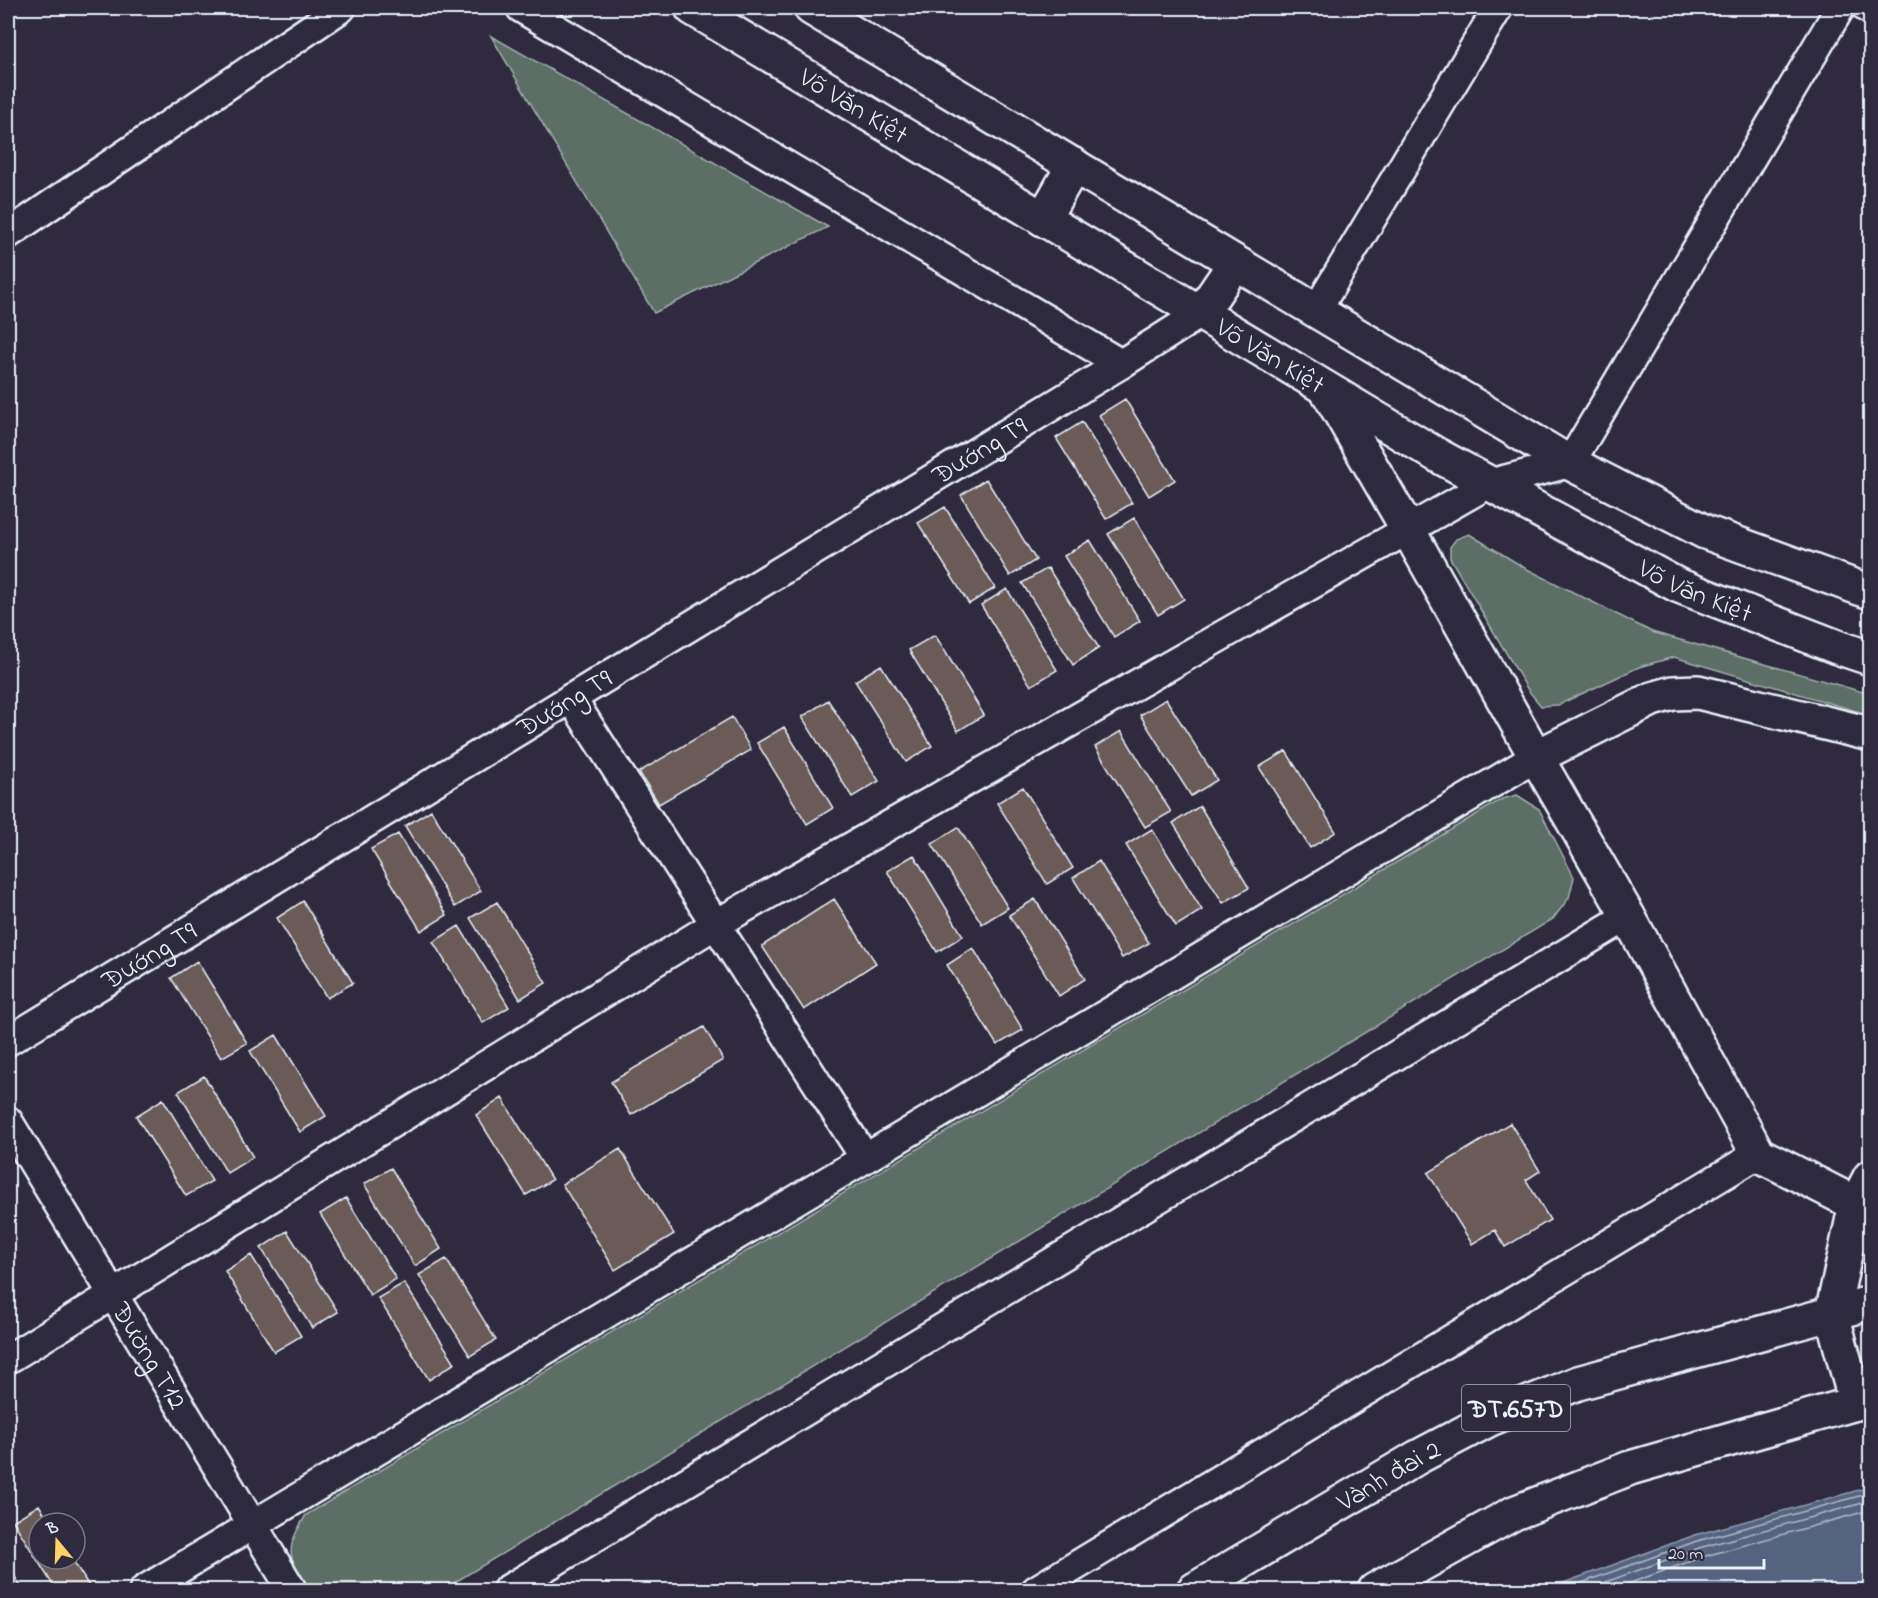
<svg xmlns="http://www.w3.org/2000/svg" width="1878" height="1598" font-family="'Indie Flower',sans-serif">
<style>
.green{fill:#5b6e66;stroke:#a2b0af;stroke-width:1.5}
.water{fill:#566480;stroke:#909cb0;stroke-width:1.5}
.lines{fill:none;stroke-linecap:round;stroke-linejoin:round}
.shore{stroke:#aeb9c8;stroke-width:1.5}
.building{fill:#6b5a59;stroke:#e8f1f8;stroke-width:1.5}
.minor-casing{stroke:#e8f1f8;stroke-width:33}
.tertiary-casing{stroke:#e8f1f8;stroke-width:38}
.primary-casing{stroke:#e8f1f8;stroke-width:38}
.minor{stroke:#2f2a3d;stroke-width:28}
.tertiary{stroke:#2f2a3d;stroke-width:33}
.primary{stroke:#2f2a3d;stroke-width:33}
.labels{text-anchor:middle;stroke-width:5;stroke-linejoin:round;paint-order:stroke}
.shield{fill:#2f2a3d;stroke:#b0b5c0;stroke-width:1.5}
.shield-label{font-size:26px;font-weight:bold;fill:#e8f1f8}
.street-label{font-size:27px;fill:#e8f1f8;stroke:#2f2a3d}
</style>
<rect width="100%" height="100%" fill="#2f2a3d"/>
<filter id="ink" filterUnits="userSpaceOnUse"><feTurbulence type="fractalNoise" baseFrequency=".0167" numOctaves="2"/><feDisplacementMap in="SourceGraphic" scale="12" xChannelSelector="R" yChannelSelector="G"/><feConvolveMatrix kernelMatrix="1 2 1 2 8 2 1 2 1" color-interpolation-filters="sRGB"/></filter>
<g filter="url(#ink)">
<path class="green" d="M491,36l337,191 -174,86z
M1469,534l56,34 127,64 218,62v21l-196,-58 -35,10 -81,38 -17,1 -13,-16 -78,-132v-11l6,-8z
M1517,795l22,14 35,68 -5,21 -16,21 -1111,671h-134c-20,-34 -24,-39 -2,-75l1196,-716z"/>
<path class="water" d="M1870,1487v103h-326l151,-55z"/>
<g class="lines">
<path class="shore" d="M1562,1590l135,-49 173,-48
M1584,1590l115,-42 171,-47
M1611,1590l91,-33 168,-47"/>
</g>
<path class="building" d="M1125,399l50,81 -26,16 -50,-81z
M1082,422l50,81 -26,16 -50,-81z
M986,479l50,81 -26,16 -49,-81z
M945,507l50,81 -26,16 -51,-81z
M1134,518l50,81 -26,16 -50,-81z
M1090,540l50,81 -26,16 -50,-81z
M1048,568l51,80 -26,17 -51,-82z
M1007,589l50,81 -26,16 -50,-81z
M935,635l49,80 -26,16 -49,-81z
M881,665l51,81 -26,16 -51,-81z
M1166,699l51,81 -26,16 -51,-81z
M828,700l51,81 -27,16 -50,-80z
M732,717l19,33 -92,54 -20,-32z
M784,727l49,81 -26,16 -50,-81z
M1121,731l50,81 -26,15 -50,-80z
M1286,751l50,81 -26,16 -51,-81z
M1023,787l50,81 -26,16 -50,-81z
M1200,806l49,82 -26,15 -50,-80z
M431,810l50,81 -26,16 -50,-81z
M958,827l50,81 -26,16 -50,-80z
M1152,829l50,81 -26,16 -50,-81z
M398,834l49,81 -26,16 -50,-82z
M914,855l49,81 -26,16 -50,-81z
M1099,861l50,82 -27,15 -49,-80z
M834,899l42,64 -72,47 -42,-64z
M1035,899l50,80 -26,17 -50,-81z
M303,901l50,82 -26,15 -50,-80z
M497,902l49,81 -26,16 -50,-81z
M459,926l50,81 -26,16 -50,-81z
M973,948l50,82 -26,15 -50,-80z
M197,961l50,82 -26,15 -50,-80z
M704,1027l19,33 -92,55 -20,-33z
M276,1035l50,81 -26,16 -50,-81z
M204,1076l49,81 -26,16 -49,-81z
M502,1098l50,82 -26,15 -50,-80z
M163,1099l49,82 -26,15 -50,-80z
M1510,1123l30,48 -14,9 24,40 -45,27 -10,-17 -23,14 -44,-71z
M620,1149l54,85 -59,36 -53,-86z
M391,1168l50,81 -26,17 -51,-82z
M346,1198l50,81 -26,16 -50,-81z
M287,1231l51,81 -26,16 -51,-80z
M251,1255l50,81 -27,16 -49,-81z
M446,1259l50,81 -26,16 -51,-81z
M404,1283l51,80 -26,17 -51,-82z
M39,1505l11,18h-11v36h33l17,27 -7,4h-26l-43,-69z
M8,1565l15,25h-15z"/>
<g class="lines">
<g class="minor-casing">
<g id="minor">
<path d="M521,8l600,356 80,-51"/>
<path d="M1867,8l3,1"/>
<path d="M8,234l333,-226"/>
<path d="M1316,311l182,-303"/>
<path d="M571,698l294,460"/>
<path id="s1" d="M8,1041l1113,-677"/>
<path id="s2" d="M8,1121l284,469"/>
<path d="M8,1359l708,-435 772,-440 82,-21 270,-455"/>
<path d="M144,1590l1392,-833"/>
<path d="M507,1590l1121,-674"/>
<path d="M1036,1590l722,-436"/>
</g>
</g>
<g class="tertiary-casing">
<g id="tertiary">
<path id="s3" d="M692,8l745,447 240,130 160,62 33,11"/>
<path d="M811,8l759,455 135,69 165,60"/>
<path d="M1043,219l31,-54"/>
<path d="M1201,313l34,-50"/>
<path d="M1328,392l79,136 129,229 92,159 130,238 98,50"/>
<path d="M1536,757l116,-58 21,-6 25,-1 172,42"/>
<path d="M1856,1403l-24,-89 24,-110 14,-27"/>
</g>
</g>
<g class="primary-casing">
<g id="primary">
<path id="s4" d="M1194,1590l224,-133 72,-38 88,-36 292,-80"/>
<path d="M1375,1590l139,-77 116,-45 240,-69"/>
</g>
</g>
<use href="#minor" class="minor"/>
<use href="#tertiary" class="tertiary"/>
<use href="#primary" class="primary"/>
</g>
</g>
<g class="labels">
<rect class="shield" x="1462" y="1385" width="108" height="46" rx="4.5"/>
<g class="shield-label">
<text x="1516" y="1417">ĐT.657D</text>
</g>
<g class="street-label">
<text dy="9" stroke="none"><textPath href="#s3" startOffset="189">Võ Văn Kiệt</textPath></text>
<text dy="9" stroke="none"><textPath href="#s3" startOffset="675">Võ Văn Kiệt</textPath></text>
<text dy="9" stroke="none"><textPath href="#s1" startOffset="1137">Đướng T9</textPath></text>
<text dy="9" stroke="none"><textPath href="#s3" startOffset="1161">Võ Văn Kiệt</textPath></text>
<text dy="9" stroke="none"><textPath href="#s1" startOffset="651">Đướng T9</textPath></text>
<text dy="9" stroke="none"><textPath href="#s1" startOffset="165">Đướng T9</textPath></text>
<text dy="9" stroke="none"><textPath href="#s2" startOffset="274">Đường T12</textPath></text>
<text dy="9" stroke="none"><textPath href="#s4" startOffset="226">Vành đai 2</textPath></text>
</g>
</g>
<rect width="1878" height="1598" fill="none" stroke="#2f2a3d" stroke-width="30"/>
<rect x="15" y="15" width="1848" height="1568" fill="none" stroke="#e8f1f8" stroke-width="2" filter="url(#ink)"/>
<g transform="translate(57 1541) rotate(341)"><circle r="28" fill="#2f2a3d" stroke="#797a88" stroke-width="1.5"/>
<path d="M0-4.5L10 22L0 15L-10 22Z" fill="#ffd166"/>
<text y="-9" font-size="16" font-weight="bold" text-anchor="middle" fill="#e8f1f8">B</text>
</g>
<path d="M1659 1559v9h105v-9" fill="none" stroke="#e8f1f8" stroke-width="3"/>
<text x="1668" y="1559" font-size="18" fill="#e8f1f8" stroke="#2f2a3d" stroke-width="4.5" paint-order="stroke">20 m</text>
</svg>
